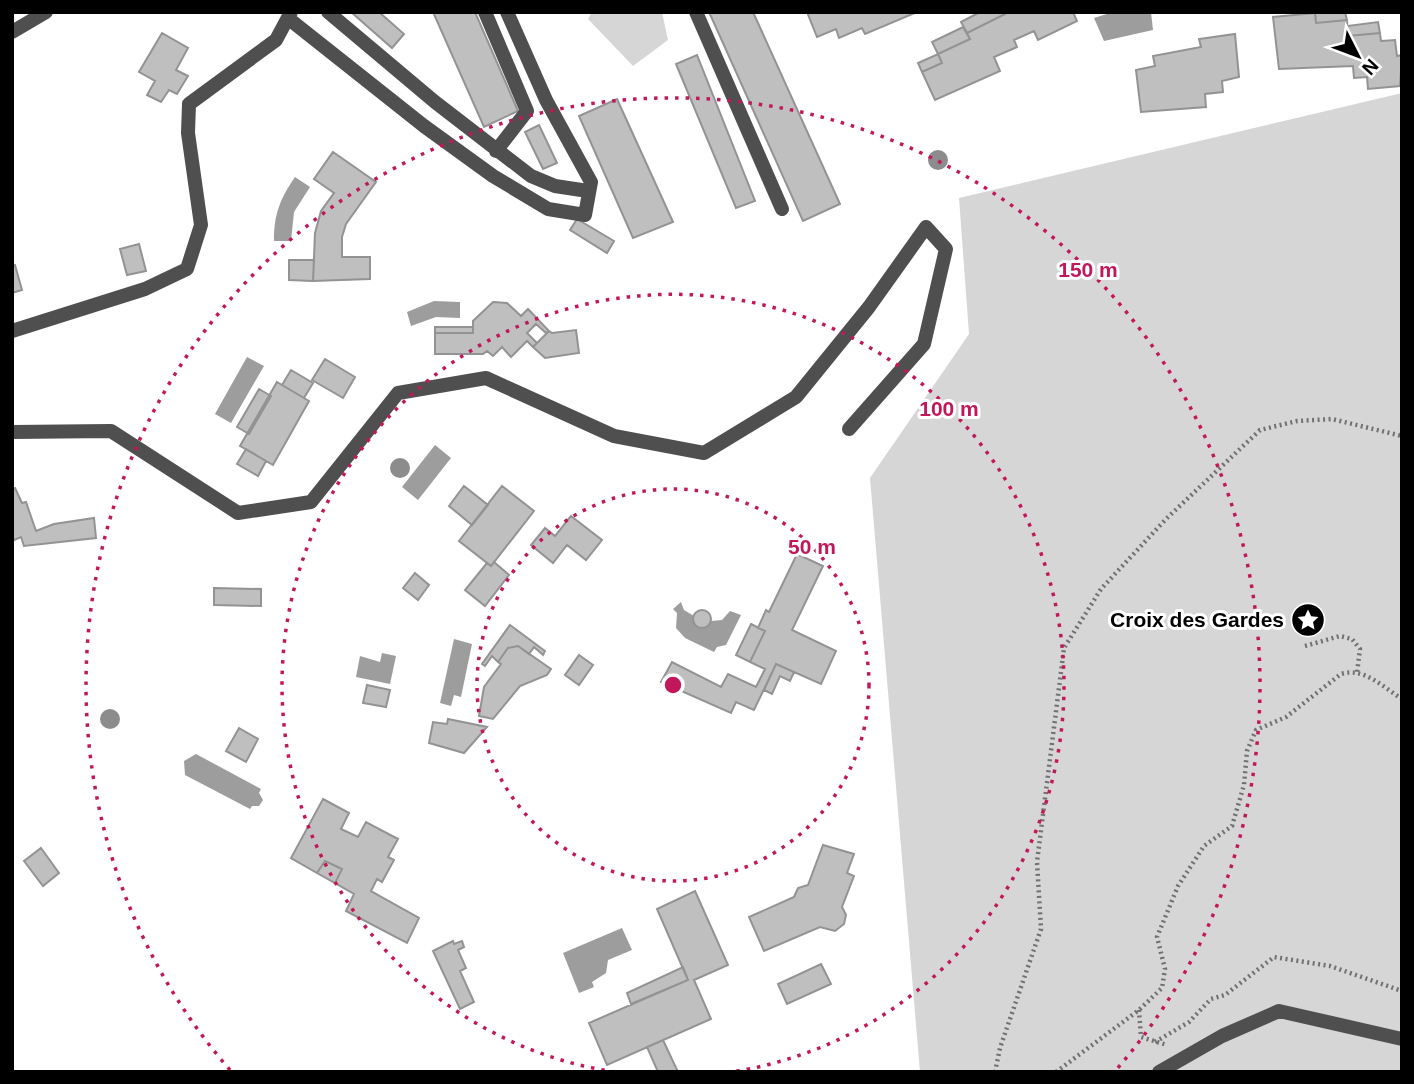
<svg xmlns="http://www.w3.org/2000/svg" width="1414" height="1084" font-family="Helvetica,sans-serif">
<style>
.green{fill:#d6d6d6}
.water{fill:#9d9d9d}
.building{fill:#bfbfbf;stroke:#939393;stroke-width:2}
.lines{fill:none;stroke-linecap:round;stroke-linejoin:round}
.path{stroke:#717171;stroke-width:4.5;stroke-dasharray:2 3.5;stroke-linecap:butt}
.minor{stroke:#4f4f4f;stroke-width:14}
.tertiary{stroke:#4f4f4f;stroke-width:14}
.tree{fill:#8c8c8c}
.ring{fill:none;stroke:#c2185b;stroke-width:3.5;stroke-dasharray:3.5 7}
.labels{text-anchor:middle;stroke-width:6;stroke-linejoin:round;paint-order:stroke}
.poi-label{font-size:21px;font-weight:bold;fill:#000;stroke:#fff;text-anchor:end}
.centre{fill:#c2185b;stroke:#fff;stroke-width:3.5}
.ring-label{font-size:21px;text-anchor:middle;font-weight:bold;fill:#c2185b;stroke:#fff;stroke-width:6;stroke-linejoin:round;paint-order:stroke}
</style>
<rect width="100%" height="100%" fill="#fff"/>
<path class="green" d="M592,12h70l6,28 -35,26 -45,-47z
M1402,93v979h-482l-50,-594 99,-144 -10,-136z"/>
<path class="water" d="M1113,12h38l2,18 -49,11 -10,-23z
M295,177l15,10 -16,25 -3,29h-17c0,-27 6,-42 21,-64z
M434,301l26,1v16l-24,-1 -25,9 -4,-14z
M247,357l17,9 -33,57 -16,-9z
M435,445l16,13 -33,42 -16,-13z
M681,602l3,8 10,6 1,9 6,3 10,-7 11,-1 8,-9 11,4 -15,30 -9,2 -3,5 -29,-14 -9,-10 1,-15 -4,-4z
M454,639l18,5 -11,53 -7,-2 -3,11 -11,-3z
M382,653l14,3 -6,28 -34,-7 4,-21 20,6z
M196,754l65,35 -2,4 4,7 -4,6h-7l-2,3 -65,-34 -1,-14z
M622,928l10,22 -24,10 -2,13 -14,9 2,5 -15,6 -16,-40z"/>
<path class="building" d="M351,12h28l25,22 -12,14z
M433,12h42l43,99 -34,16z
M709,12h44l87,192 -37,17z
M807,12h107l1,1 -50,21 -3,-6 -23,10 -3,-9 -19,8z
M980,12h29l-42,21 -6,-11z
M1009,12h64l4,9 -39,19 -4,-9 -20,9 3,7 -23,10 6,14 -65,29 -13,-28 20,-9 -4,-9 32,-15 -3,-6z
M1345,12l2,8 -31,3 -1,-11z
M1315,13l1,10 31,-3 1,16 32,-3 1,8 14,-1 2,16 5,-1 -2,31 -32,3 -1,-12 -13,1 -1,-12 -74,3 -6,-52z
M1378,22l2,11 -32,3 -1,-10z
M963,27l7,12 -32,15 -6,-12z
M162,33l26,15 -12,22 12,6 -11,18 -8,-4 -8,12 -14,-7 8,-14 -16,-9z
M1235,34l4,43 -17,4 1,11 -18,2 1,13 -65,5 -5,-42 19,-4 -2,-10 48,-9 -2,-8z
M938,54l4,9 -20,9 -4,-9z
M697,55l58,146 -19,7 -60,-144z
M617,99l56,123 -40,16 -54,-122z
M539,125l18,38 -14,6 -18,-37z
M333,152l43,30 -30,42 -4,13v20h28v22l-57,2 2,-48 6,-22 13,-18 -20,-14z
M577,219l37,22 -7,12 -37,-23z
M139,244l7,27 -19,4 -7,-26z
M289,260h25l-1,21 -24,-1z
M15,265l7,25 -10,3v-27z
M493,302l14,1 14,13 7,-7 21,22 -3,2 -10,-9 -9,9 10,10 -4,4 -6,-6 -16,16 -9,-10 -9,9 -6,-5 -4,3h-48v-21h38v-12z
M435,327h38v6h-38z
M576,330l3,23 -34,5 -12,-11 16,-16 3,2z
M325,359l30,18 -12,21 -31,-18z
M291,370l22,13 -9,15 -22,-13z
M277,382l32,19 -36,64 -33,-19z
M259,389l12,7 -22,38 -12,-7z
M246,449l20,12 -8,15 -21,-12z
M464,486l24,19 -16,20 -23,-19z
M502,486l32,25 -43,55 -32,-25z
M15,488l7,15 4,-1 10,29 18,-7 40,-6 2,20 -72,8 -3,-9 -9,4v-52z
M571,516l31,24 -16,20 -19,-15 -14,18 -22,-18 14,-17 10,8z
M797,554l26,12 -31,64 44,21 -15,33 -45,-20 -22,46 -18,-8 -5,11 -70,-31 11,-20 49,25 7,-13 28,13 9,-18 -15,-7 15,-31 -7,-3 8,-18 3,2z
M494,562l15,13 -24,31 -20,-16 22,-27 4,3z
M415,573l14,12 -11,15 -15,-12z
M214,588l47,1v17l-47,-1z
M693 619a9 9 0 1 1 18 0a9 9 0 1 1-18 0Z
M751,624l14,7 -15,31 -14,-7z
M510,625l35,26 -2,4 -9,-8 -5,7 -11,-8 -10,2 -10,14 -6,-6 -7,10 -3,-2z
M518,646l33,23 -4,6 -27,11 -27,33 -14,-3 5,-29 17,-23 -3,-2 10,-14z
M579,655l14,10 -14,20 -14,-10z
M776,664l18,8 -4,9 -10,-5 -8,18 -8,-4z
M367,685l23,5 -4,17 -23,-4z
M448,719l39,8 -23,26 -35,-10 4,-21 14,2z
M239,728l19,11 -12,23 -20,-11z
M323,799l26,14 -8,16 17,8 8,-15 32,17 -10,18 6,3 -12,22 -5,-3 -6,12 48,27 -12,25 -61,-32 8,-17 -19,-11 7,-14 -17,-8 -8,12 -26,-15z
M823,845l31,9 -7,19 7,3 -12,31 4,8 -2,9 -9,7 -15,-4 -56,24 -15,-34 45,-20 4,-9 10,-3z
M41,848l18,25 -16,13 -19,-25z
M325,861l17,8 -7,14 -18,-10z
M695,891l33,74 -34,15 17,39 -104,46 -18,-42 99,-43 -31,-71z
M453,941l1,3 8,-3 2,6 -6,3 8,18 -6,3 14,31 -14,7 -27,-58z
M821,964l10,20 -44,20 -9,-20z
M683,967l5,13 -57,24 -4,-11z
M663,1040l15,32h-20l-11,-25z"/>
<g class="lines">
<path class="path" d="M1305,646l35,-10 12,3 8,10 -3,24
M1139,1010l2,27 26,8
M1155,1042l34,-20 22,-23 14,-4 49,-38 56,9 72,25
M995,1072l5,-24 41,-119 -4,-67 27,-214 37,-59 65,-70 94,-89 37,-9 35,-2 70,17
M1056,1072l83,-62 23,-22 3,-19 -8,-32 21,-51 26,-40 28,-20 12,-41 3,-34 9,-21 30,-13 55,-43c23,-7 42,13 61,25"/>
<path class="minor" d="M328,12l107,90 96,74 24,10 33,5
M485,12l42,99 -31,40
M696,12l86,197
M289,19l135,107 69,50 55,33 37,6 6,-33 -45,-82 -39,-88
M12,331l133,-42 42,-20 14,-44 -13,-92 1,-29 87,-64 15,-28
M12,432l99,-1 127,82 73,-11 87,-109 88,-15 128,58 90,17 92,-56 73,-90 57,-80 20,22 -22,95 -75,85
M1159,1072l63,-36 57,-25 123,28"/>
<path class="tertiary" d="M12,32l34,-20"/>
</g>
<g class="tree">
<circle cx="938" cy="160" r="10"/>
<circle cx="400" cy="468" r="10"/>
<circle cx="110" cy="719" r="10"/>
</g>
<g class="ring">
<circle cx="673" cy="685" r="196"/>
<path d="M615 1072A391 391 0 1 1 731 1072"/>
<path d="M230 1070A587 587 0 1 1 1116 1070"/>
</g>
<defs>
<g id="sight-disc" transform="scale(1.75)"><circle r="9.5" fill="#000" stroke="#fff"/><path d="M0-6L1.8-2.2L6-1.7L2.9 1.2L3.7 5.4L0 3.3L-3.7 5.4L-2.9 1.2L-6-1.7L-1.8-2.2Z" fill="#fff"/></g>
</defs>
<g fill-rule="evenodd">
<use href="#sight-disc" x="1308" y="620"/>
</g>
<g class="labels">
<g class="poi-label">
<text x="1284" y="627">Croix des Gardes</text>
</g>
</g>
<circle cx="673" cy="685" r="10" class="centre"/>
<g class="ring-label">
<text x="1088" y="277">150 m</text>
<text x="949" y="416">100 m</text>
<text x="812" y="554">50 m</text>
</g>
<rect width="1414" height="1084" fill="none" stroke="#000000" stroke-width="28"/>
<g transform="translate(1358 56) rotate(132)" stroke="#ffffff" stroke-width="5" paint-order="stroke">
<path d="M0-5L12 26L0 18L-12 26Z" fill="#000000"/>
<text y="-10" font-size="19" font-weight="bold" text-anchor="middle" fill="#000000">N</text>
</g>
</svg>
